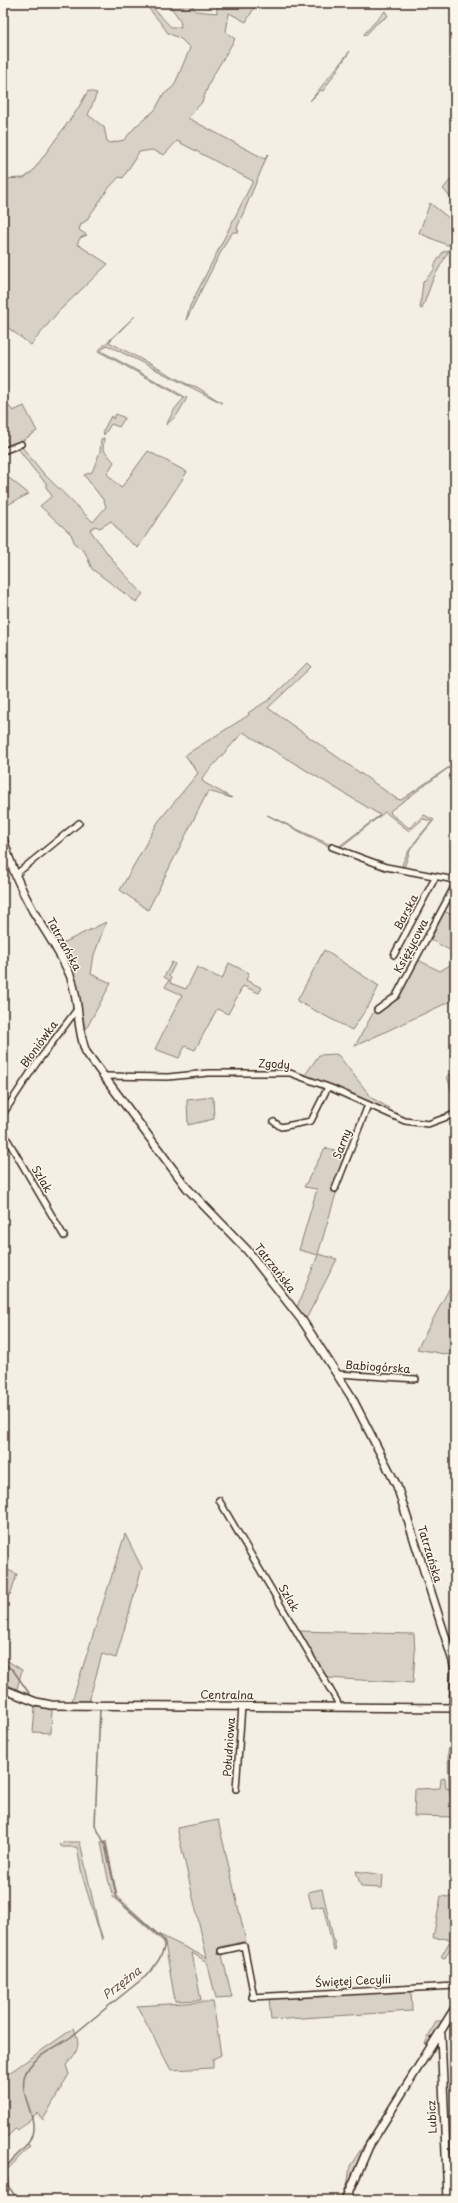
<svg xmlns="http://www.w3.org/2000/svg" width="458" height="2203" font-family="'Playpen Sans',sans-serif">
<style>
.green{fill:#d8d1c6;stroke:#8a7e72}
.lines{fill:none;stroke-linecap:round;stroke-linejoin:round}
.stream{stroke:#817468;stroke-width:1.5}
.street-casing{stroke:#3b2a1e;stroke-width:8}
.secondary-casing{stroke:#3b2a1e;stroke-width:10}
.street{stroke:#fbf7ec;stroke-width:5}
.secondary{stroke:#fbf7ec;stroke-width:7}
.labels{text-anchor:middle;stroke-width:3;stroke-linejoin:round;paint-order:stroke}
.street-label{font-size:11px;fill:#3b2a1e;stroke:#fbf7ec}
.water-label{font-size:12px;font-style:italic;fill:#645549;stroke:#fbf7ec}
</style>
<rect width="100%" height="100%" fill="#f3efe4"/>
<filter id="ink" filterUnits="userSpaceOnUse"><feTurbulence type="fractalNoise" baseFrequency=".025" numOctaves="2"/><feDisplacementMap in="SourceGraphic" scale="8" xChannelSelector="R" yChannelSelector="G"/><feConvolveMatrix kernelMatrix="1 2 1 2 8 2 1 2 1" color-interpolation-filters="sRGB"/></filter>
<g filter="url(#ink)">
<path class="green" d="M144,3h4l23,24h10l-1,-7 -12,-17h23l4,8 22,2v-10h40l-11,19 -17,-9 -3,19 9,7 -24,40 -9,23 -14,16 77,41 3,-5 -31,74 2,4h-6l-6,8 -41,80 4,-14 63,-125 -76,-40 -13,14 -12,-5 -13,2 -16,26 -4,-1 -11,12 -22,32 -5,3 -2,6 8,5 -7,3 -3,6 31,20 -50,48 -27,33 -28,-21v-145l21,-1 8,-6 45,-62 11,-19 9,2 -9,22 16,12 3,14 3,2 14,-3 12,-14 19,-16 8,-15 11,-9 16,-38 -9,-9 -13,-6 -8,-11z
M385,11l3,5 -12,8 -11,12 -1,-2z
M350,51l-27,40 -2,-1 -11,11z
M452,178l3,4v20l-12,-13z
M430,203l25,20v21l-8,1 -28,-12z
M449,250l-16,29 -11,30 -2,-1 3,-26 11,-12 1,-6 8,-12z
M135,316l-26,26 78,42 10,3 25,16 -115,-58 -6,6 86,47 -10,17 -11,10 8,-15 10,-12 -86,-47z
M3,399l10,12 11,-5 13,25 -15,10 -13,4 -6,-11z
M116,414l9,4 -6,9 -8,-3 -7,11 -1,-4 8,-15 2,3z
M104,438l-1,11 11,13 -7,12 14,14 27,-37 39,21 -49,76 -15,-12 -12,-15 -11,7 -5,-2 -5,4 28,37 25,27 -7,8 -44,-33 -7,-17 -10,-8 -4,-10 -31,-28 12,-10 -6,-9v-4l-12,-13 -17,-23h5l22,27 49,48 13,-15 -2,-6 -20,-26 8,-3 8,-20 1,-13z
M9,478l20,16 -26,13v-22z
M307,663l4,4 -43,41 129,91 4,1 54,-37v3l-8,3 -57,42 1,3 18,14 15,-13 10,5 -23,28 -9,25c-4,-14 21,-41 30,-52l-9,-2 -14,12 -24,-19 -48,38 -3,-1 -67,-34 70,33 43,-33 -137,-83 -41,46 1,4 29,16 -24,-7 -60,119 -28,-20 38,-68 40,-49 -13,-18 64,-40 -1,-2 22,-14z
M444,911l11,5v37l-24,-13z
M106,922l-12,33 -3,19 20,9 -26,48c-4,-31 -11,-58 -26,-86z
M324,950l55,36 -10,19 -17,25 -55,-29z
M418,960l22,11 15,-9v29l-2,9 -98,46 18,-33 24,-16z
M172,962l3,2 -6,12 2,2 -1,5 16,6 11,-22 25,12 7,-16 20,10 -3,7 16,8 -3,5 -16,-7 -15,28 -11,-5 -22,41 -10,-4 -6,12 -24,-9 27,-54 -17,-8 4,-7 -5,-3z
M335,1054l3,1 34,43 17,10 -1,3 -83,-36 14,-20z
M455,1073v29l-8,-26z
M213,1097l1,22 -26,6 -1,-25z
M325,1148l22,7 -12,31 3,1 -20,67 19,5 -31,60 -9,-12 21,-52 -19,-5 18,-61 -13,-2z
M455,1278v78l-38,-7z
M125,1534l17,34 -26,90 -14,-4 -13,47h-17z
M3,1568l14,6 -7,21 -7,-3z
M298,1631l116,3 1,19 -2,30 -87,-5z
M3,1658l19,12 -5,19 -14,-6z
M35,1707l17,2 -1,24 -18,-1z
M455,1727v63l-6,-1 4,28 -39,-1 1,-27 25,-1 1,-9 4,-1 1,10 3,1 -1,-37z
M218,1820l28,121 -26,6 12,50 -16,1 -9,-36 -15,-9 9,47 -26,1 -10,-58 -52,-46 -5,-18 -7,-37 5,-1 11,55 41,38 49,24 -30,-130z
M64,1842h16l18,82 5,15 -1,1 -20,-65 -5,-28h-15l-2,-2z
M356,1871l27,4 -1,13 -21,-1z
M322,1889l14,61 -2,1 -11,-45 -11,2 -4,-16z
M441,1896l14,2v42l-10,18 -4,-1 10,-18 -18,-1z
M411,1990l1,21 -141,9 -2,-22z
M200,2002h13l8,53 -8,4v9l-42,2 -34,-64z
M436,2021h6l-12,23h-5z
M74,2028c7,18 4,24 -8,37l3,9 -26,46 -6,-7 -19,17 -3,-1 -12,12v-73l6,5z
M380,2124l-36,76h-3l7,-19 2,-15 27,-41z
M28,2144l2,2 -23,24 2,20 -3,-2 -3,-6v-13z"/>
<g class="lines">
<path class="stream" d="M3,1663l10,7 18,26
M18,2200l-12,-17 -1,-13c5,-13 23,-20 27,-35 6,-20 -14,-40 -7,-60 5,-17 32,-28 46,-38 25,-21 50,-41 75,-61 9,-9 20,-24 18,-36l-47,-41 -12,-55 -10,-19 5,-116"/>
<g class="street-casing">
<path id="street" d="M3,451l18,-7
M332,847l54,20 69,13
M15,875l64,-52
M451,880l4,-8
M394,955l41,-77
M377,1010l19,-14 59,-111
M105,1076l63,1 40,-4h82l41,15 74,33 23,3 27,-10
M3,1114l33,-50 42,-56
M274,1122l7,5 30,-6 17,-34
M3,1132l61,104
M335,1189l33,-84
M338,1374l78,5
M219,1500l118,201 1,6
M236,1789l6,-83
M221,1951l23,-5 10,51
M252,1997l203,-11"/>
</g>
<g class="secondary-casing">
<path id="secondary" d="M3,838c7,26 17,50 30,73 13,21 27,41 37,64 10,25 6,53 16,77l101,136 60,62 57,73 47,73 46,90 56,175 2,10 -2,37
M3,1689l33,13 15,3 404,3
M441,2035l7,165
M346,2200l23,-54 86,-138"/>
</g>
<use href="#street" class="street"/>
<use href="#secondary" class="secondary"/>
</g>
</g>
<g class="labels">
<g class="street-label">
<text transform="translate(406 912) rotate(-62)" y="4">Barska</text>
<text transform="translate(64 944) rotate(61)" y="4">Tatrzańska</text>
<text transform="translate(411 946) rotate(-62)" y="4">Księżycowa</text>
<text transform="translate(39 1044) rotate(-54)" y="4">Błoniówka</text>
<text transform="translate(274 1064) rotate(3)" y="4">Zgody</text>
<text transform="translate(342 1144) rotate(-69)" y="4">Sarny</text>
<text transform="translate(42 1179) rotate(59)" y="4">Szlak</text>
<text transform="translate(275 1268) rotate(52)" y="4">Tatrzańska</text>
<text transform="translate(378 1367) rotate(4)" y="4">Babiogórska</text>
<text transform="translate(430 1554) rotate(73)" y="4">Tatrzańska</text>
<text transform="translate(289 1598) rotate(60)" y="4">Szlak</text>
<text transform="translate(227 1695) rotate(1)" y="4">Centralna</text>
<text transform="translate(229 1747) rotate(-86)" y="4">Południowa</text>
<text transform="translate(353 1981) rotate(-3)" y="4">Świętej Cecylii</text>
<text transform="translate(432 2117) rotate(-93)" y="4">Lubicz</text>
</g>
<g class="water-label">
<text transform="translate(122 1983) rotate(-38)" y="4">Przężna</text>
</g>
</g>
<rect width="458" height="2203" fill="none" stroke="#fbf7ec" stroke-width="16"/>
<rect x="8" y="8" width="442" height="2187" fill="none" stroke="#3b2a1e" stroke-width="1.5" filter="url(#ink)"/>
</svg>
